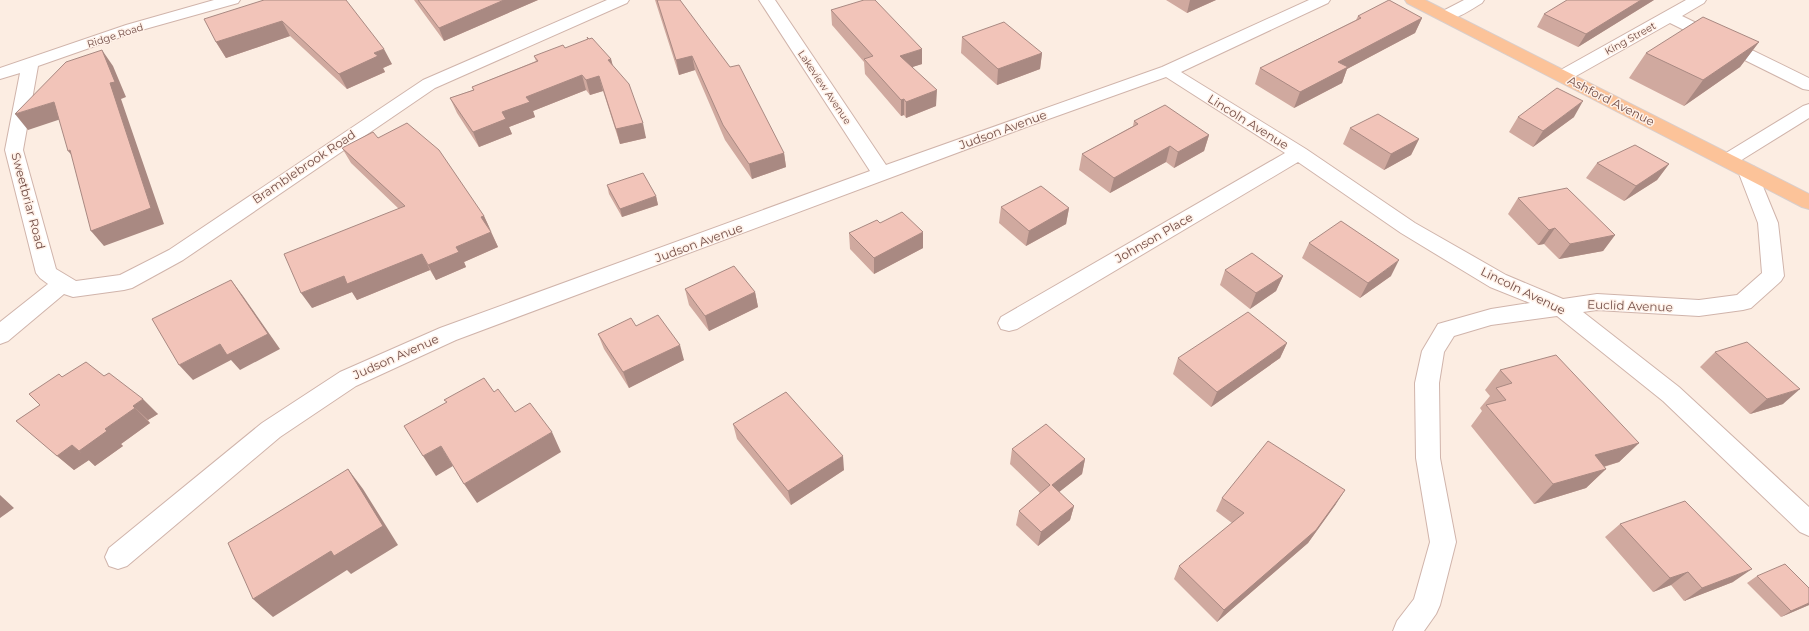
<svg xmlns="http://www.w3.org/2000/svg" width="1809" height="631" font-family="Montserrat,sans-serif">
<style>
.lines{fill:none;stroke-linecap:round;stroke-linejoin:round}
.minor-casing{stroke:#d0b4ab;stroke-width:2}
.major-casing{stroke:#d8cecc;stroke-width:2}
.minor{fill:#fff;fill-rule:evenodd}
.major{fill:#fcc399;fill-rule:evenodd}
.wall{fill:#d0a99f}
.shaded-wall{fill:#a98982}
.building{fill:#f2c4b9;stroke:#a98982}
.labels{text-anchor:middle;stroke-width:3;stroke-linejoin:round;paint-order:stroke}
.far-street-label{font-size:10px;fill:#744f48;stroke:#fff1e8}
.street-label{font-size:12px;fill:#744f48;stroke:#fff1e8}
</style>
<rect width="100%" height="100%" fill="#fcede2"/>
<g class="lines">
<g class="minor-casing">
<path id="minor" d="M214,0h26l-2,3 -100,28 -100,35 -15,84 33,119 20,12 44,-6 49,-25 254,-170 184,-80h22l-2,3 -192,85 -252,172 -51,28 -8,2 -51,7 -9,-3 -56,47 -8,3v-22l48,-38 -8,-6 -4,-5 -31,-123 15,-77 -20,6v-11l126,-43z
M759,0h16l111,165 276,-98 147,-67h21l-2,3 -147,69 125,77 109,74 91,52 57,24 34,-5 102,6 38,-5 25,-22 -4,-50 -20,-52 3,-4 7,-2 7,2 23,56 6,53 -3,5 -30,27 -8,2 -44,6 -102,-6 -14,2 96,75 130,120v29l-9,-4 -137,-131 -106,-85 -66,9 -37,11 -10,16 -5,31 1,75 16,84 -16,63 -4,9 -12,17h-31l4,-10 17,-22 16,-57 -14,-84 -1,-75 7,-32 16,-27 53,-15 39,-6 -40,-16 -89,-54 -103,-71 -281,167 -8,2 -8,-2 -3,-6 3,-6 284,-164 -119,-76 -137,49 -573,214 -100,46 -76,51 -153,129 -9,3 -9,-3 -4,-9 4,-9 153,-125 78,-51 100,-44 430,-157z
M1464,0h20l-2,3c-12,7 -29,20 -43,16l-2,-3 2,-3z
M1686,0h20l-2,3 -22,13 127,62v12l-6,-1 -133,-66 -101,57 -6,1 -6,-1 -3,-4 3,-4z
M1809,104v14l-74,46 -7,2 -7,-2 -2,-4 2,-4 82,-50z"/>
</g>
<g class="major-casing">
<path id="major" d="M1405,0h20l384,194v15l-7,-2 -395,-204z"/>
</g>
<use href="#minor" class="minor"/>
<use href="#major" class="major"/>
</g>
<path class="wall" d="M264,0l128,64 -9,4 2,4 -38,17 -57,-53 -64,22 -10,-16z
M414,0h124l-94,41z
M655,0h25l104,153 2,14 -34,12 -27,-39 -30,-70 -16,5z
M1166,0h50l-29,13z
M1654,0l-76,47 -41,-20 7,-13z
M831,10l91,54 -10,3 24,39 -30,12 -2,-3 -3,1 -36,-42 -1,-12 -32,-37z
M1358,16l64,2 -7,15 -68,36 -5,14 -48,25 -39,-24 5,-16 96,-48z
M962,37l80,16 -2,16 -43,16 -36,-32z
M1759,42l-19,25 -56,39 -55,-28 17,-25z
M534,56l77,3 1,6 34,73 -26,6 -17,-53 -13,4 -4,-5 -53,21 2,6 -26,10 3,7 -33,13 -22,-34 -7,-15 23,-8 -1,-3 64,-26z
M1518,117h56l-41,30 -24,-15z
M1134,121l75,14 -5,16 -30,17 -8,-6 -56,31 -31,-23 3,-16 51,-28z
M1350,128l69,11 -8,16 -27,15 -41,-26z
M378,138l106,78 14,31 -34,15 2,5 -30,13 -6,-10 -73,30 -5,-8 -40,16 87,-99 -48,-46 -9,-15z
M1597,163l72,1 -12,16 -33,21 -38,-23z
M607,185l49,11 2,9 -36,12 -13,-23z
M1518,198l97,37 -12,16 -44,8 -15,-15 -6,1 -30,-31z
M1001,207l68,1 -3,16 -40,22 -27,-23z
M880,223l43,25 -49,26 -24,-25 -1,-16z
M1309,243l82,33 -31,22 -58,-40z
M1225,270l58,6 -7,15 -26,18 -30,-24z
M685,289l70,3 3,15 -49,24 -20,-26z
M636,326l48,34 -55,28 -25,-39 -6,-15z
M1287,343l-7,15 -69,49 -38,-33 5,-16z
M1715,352l68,52 -33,10 -50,-47z
M1500,370l139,73 -20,19 -15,5 2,2 -20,19 -52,16 -63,-78 11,-15 -2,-3 10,-12 -5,-6z
M104,376l54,38 -10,6 2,3 -29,21 2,2 -28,20 -6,-6 -15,10 -58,-49 24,-16 22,-28z
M733,424l111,46 -53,35 -54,-66z
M1012,449l73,10 -3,15 -23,18 15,14 -4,14 -32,26 -22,-21 3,-14 21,-18 -30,-29z
M1222,498l114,6 -28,39 -91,79 -43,-43 5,-13 53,-43 -16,-12z
M1620,524l113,58 -49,19 -13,-16 -18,7 -48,-55z
M1757,576l52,12v17l-28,12 -34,-34z"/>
<path class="shaded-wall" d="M504,0h34l-94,41 -5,-13z
M1190,0h26l-29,13z
M1641,0h13l-76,47 8,-13z
M1422,18l-7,15 -68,36 -5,14 -48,25 6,-16 38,-30z
M282,21l8,15 -64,22 -10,-16z
M1759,42l-19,25 -56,39 19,-26z
M384,49l8,15 -9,4 2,4 -38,17 -8,-15 35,-21z
M922,49v15l-22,7v-15z
M102,50l11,16 13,31 -5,2 43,125 -60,22 -13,-15 19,-148z
M1042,53l-2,16 -43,16 1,-16z
M692,56l3,14 -16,5 -3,-15z
M611,59l4,14 -7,-13z
M582,75l4,15 -53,21 2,6 -26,10 3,7 -33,13 -6,-15 53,-35z
M599,76l4,15 -13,4 -4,-15z
M937,90l-1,16 -30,12v-16z
M904,99v16l-3,1v-16z
M1583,101l-9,16 -41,30 10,-16z
M54,102l13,15 -39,13 -13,-16z
M643,123l3,15 -26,6 -4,-15z
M1209,135l-5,16 -30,17 4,-16z
M1419,139l-8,16 -27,15 7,-16z
M1170,146l-4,16 -56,31 4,-15z
M70,150l11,16 -13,-15z
M784,153l2,14 -34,12 -3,-15z
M1669,164l-12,16 -33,21 12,-15z
M656,196l2,9 -36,12 -2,-8z
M1069,208l-3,16 -40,22 3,-15z
M484,216l7,15 -10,-14z
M1555,228l-11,16 -6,1 11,-15z
M491,232l7,15 -34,15 2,5 -30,13 -8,-15 28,-18z
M923,232v16l-49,26v-16z
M1615,235l-12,16 -44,8 11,-15z
M422,254l8,16 -73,30 -5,-8 -40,16 -11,-15 43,-17z
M1399,260l-8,16 -31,22 8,-15z
M1283,276l-7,15 -26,18 6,-16z
M231,280l12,16 37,53 -40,21 -9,-10 -38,20 -14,-15 41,-21z
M755,292l3,15 -49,24 -4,-15z
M1287,343l-7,15 -69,49 6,-15z
M680,345l4,15 -55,28 -6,-16z
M1800,389l-17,15 -33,10 17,-15z
M143,399l15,15 -10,6 -15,-14z
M135,408l15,15 -29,21 2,2 -28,20 -16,-15 26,-22z
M552,432l9,20 -84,51 -13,-19z
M1639,443l-20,19 -44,13 20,-20z
M72,445l17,15 -15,10 -17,-14z
M441,446l12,20 -17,10 -13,-20z
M843,456l1,14 -53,35 -3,-14z
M1085,459l-3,15 -33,26 3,-15z
M348,469l15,20 35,56 -47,29 -4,-4 -74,47 -20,-18z
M1606,469l-20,19 -52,16 19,-20z
M1345,490l-9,14 -28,39 -91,79 7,-12z
M0,495l14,13 -14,10z
M1074,506l-4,14 -32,26 3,-14z
M1752,569l-19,13 -49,19 18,-13z
M1688,572l-17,13 -18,7 17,-14z
M1809,603v2l-28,12 10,-6z"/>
<path class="building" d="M264,0h82l38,49 -10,4 4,3 -39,18 -57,-53 -66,21 -12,-23z
M418,0h86l-65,28z
M657,0h23l50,67 9,-2 45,88 -35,11 -26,-39 -31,-69 -16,4z
M864,0h11l47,49 -22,7 37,34 -31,12 -2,-3 -3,1 -37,-41 9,-3 -42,-46z
M1389,0l33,18 -84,44 10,5 -48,25 -40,-24 101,-50 -3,-2z
M1567,0h74l-55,34 -42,-20z
M1703,17l56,25 -56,38 -57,-27z
M1004,22l38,31 -44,16 -36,-32z
M587,37l2,2 3,-1 19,21 -3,1 21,24 14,39 -27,6 -17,-53 -13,4 -4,-5 -56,22 4,5 -28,10 4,7 -33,13 -23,-34 24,-8 -2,-3 66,-26 -4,-5 29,-11 2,3 23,-9z
M102,50l13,32 -5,1 41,125 -60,23 -21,-81 -2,1 -14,-49 -39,12 51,-52z
M1557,88l26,13 -40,30 -25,-14z
M1165,105l44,30 -31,17 -8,-6 -56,32 -32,-24 56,-30 -4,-3z
M1378,114l41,25 -28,15 -41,-26z
M407,123l32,27 45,66 -3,1 10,15 -35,15 3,5 -31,13 -6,-11 -75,30 -3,-8 -43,17 -17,-39 121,-48 -63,-58 31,-16 5,6z
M1635,145l34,19 -33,22 -39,-23z
M643,173l13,23 -36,13 -13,-24z
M1041,186l28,22 -40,23 -28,-24z
M1567,188l48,47 -45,9 -15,-16 -6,2 -31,-32z
M902,212l21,20 -49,26 -25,-25 28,-13 3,3z
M1341,221l58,39 -31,23 -59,-40z
M1252,253l31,23 -27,17 -31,-23z
M734,266l21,26 -50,24 -20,-27z
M231,280l37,54 -41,21 -7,-11 -41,21 -27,-46z
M1248,312l39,31 -70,49 -39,-34z
M658,315l22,30 -57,27 -25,-38 33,-16 5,8z
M1747,342l53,47 -33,10 -52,-47z
M1556,355l83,88 -44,12 11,14 -53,15 -67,-79 20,-5 -10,-12 16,-5 -12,-13z
M86,362l18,14 5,-3 34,26 -10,7 2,2 -30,21 2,2 -28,20 -7,-6 -15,11 -41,-35 24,-16 -11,-11 30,-20 3,3z
M484,378l10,14 4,-3 17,23 15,-9 22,29 -88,52 -23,-38 -18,10 -19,-30 43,-24 -3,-2z
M786,392l57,64 -55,35 -55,-67z
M1046,424l39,35 -33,26 22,21 -33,26 -22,-21 31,-26 -38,-36z
M1268,441l77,49 -29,40 -92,80 -45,-44 65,-53 -22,-15z
M348,469l35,57 -49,30 -3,-5 -78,48 -25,-56z
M1685,501l67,68 -50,19 -14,-16 -18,6 -50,-54z
M1785,564l24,24v15l-18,8 -34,-35z"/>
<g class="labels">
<g class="far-street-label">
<text transform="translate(115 35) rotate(-18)" y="4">Ridge Road</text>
<text transform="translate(1630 38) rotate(-29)" y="4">King Street</text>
<text transform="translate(825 87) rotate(56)" y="4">Lakeview Avenue</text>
</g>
<g class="street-label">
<text transform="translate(1611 101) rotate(27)" y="4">Ashford Avenue</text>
<text transform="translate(1248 122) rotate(32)" y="4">Lincoln Avenue</text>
<text transform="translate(1003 130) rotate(-20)" y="4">Judson Avenue</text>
<text transform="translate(304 167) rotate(-34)" y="4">Bramblebrook Road</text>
<text transform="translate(28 201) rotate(75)" y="4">Sweetbriar Road</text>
<text transform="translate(1154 238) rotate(-30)" y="4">Johnson Place</text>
<text transform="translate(699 243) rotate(-20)" y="4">Judson Avenue</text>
<text transform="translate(1523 291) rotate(26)" y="4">Lincoln Avenue</text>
<text transform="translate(1630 306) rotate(2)" y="4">Euclid Avenue</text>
<text transform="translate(396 357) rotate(-24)" y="4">Judson Avenue</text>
</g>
</g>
</svg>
